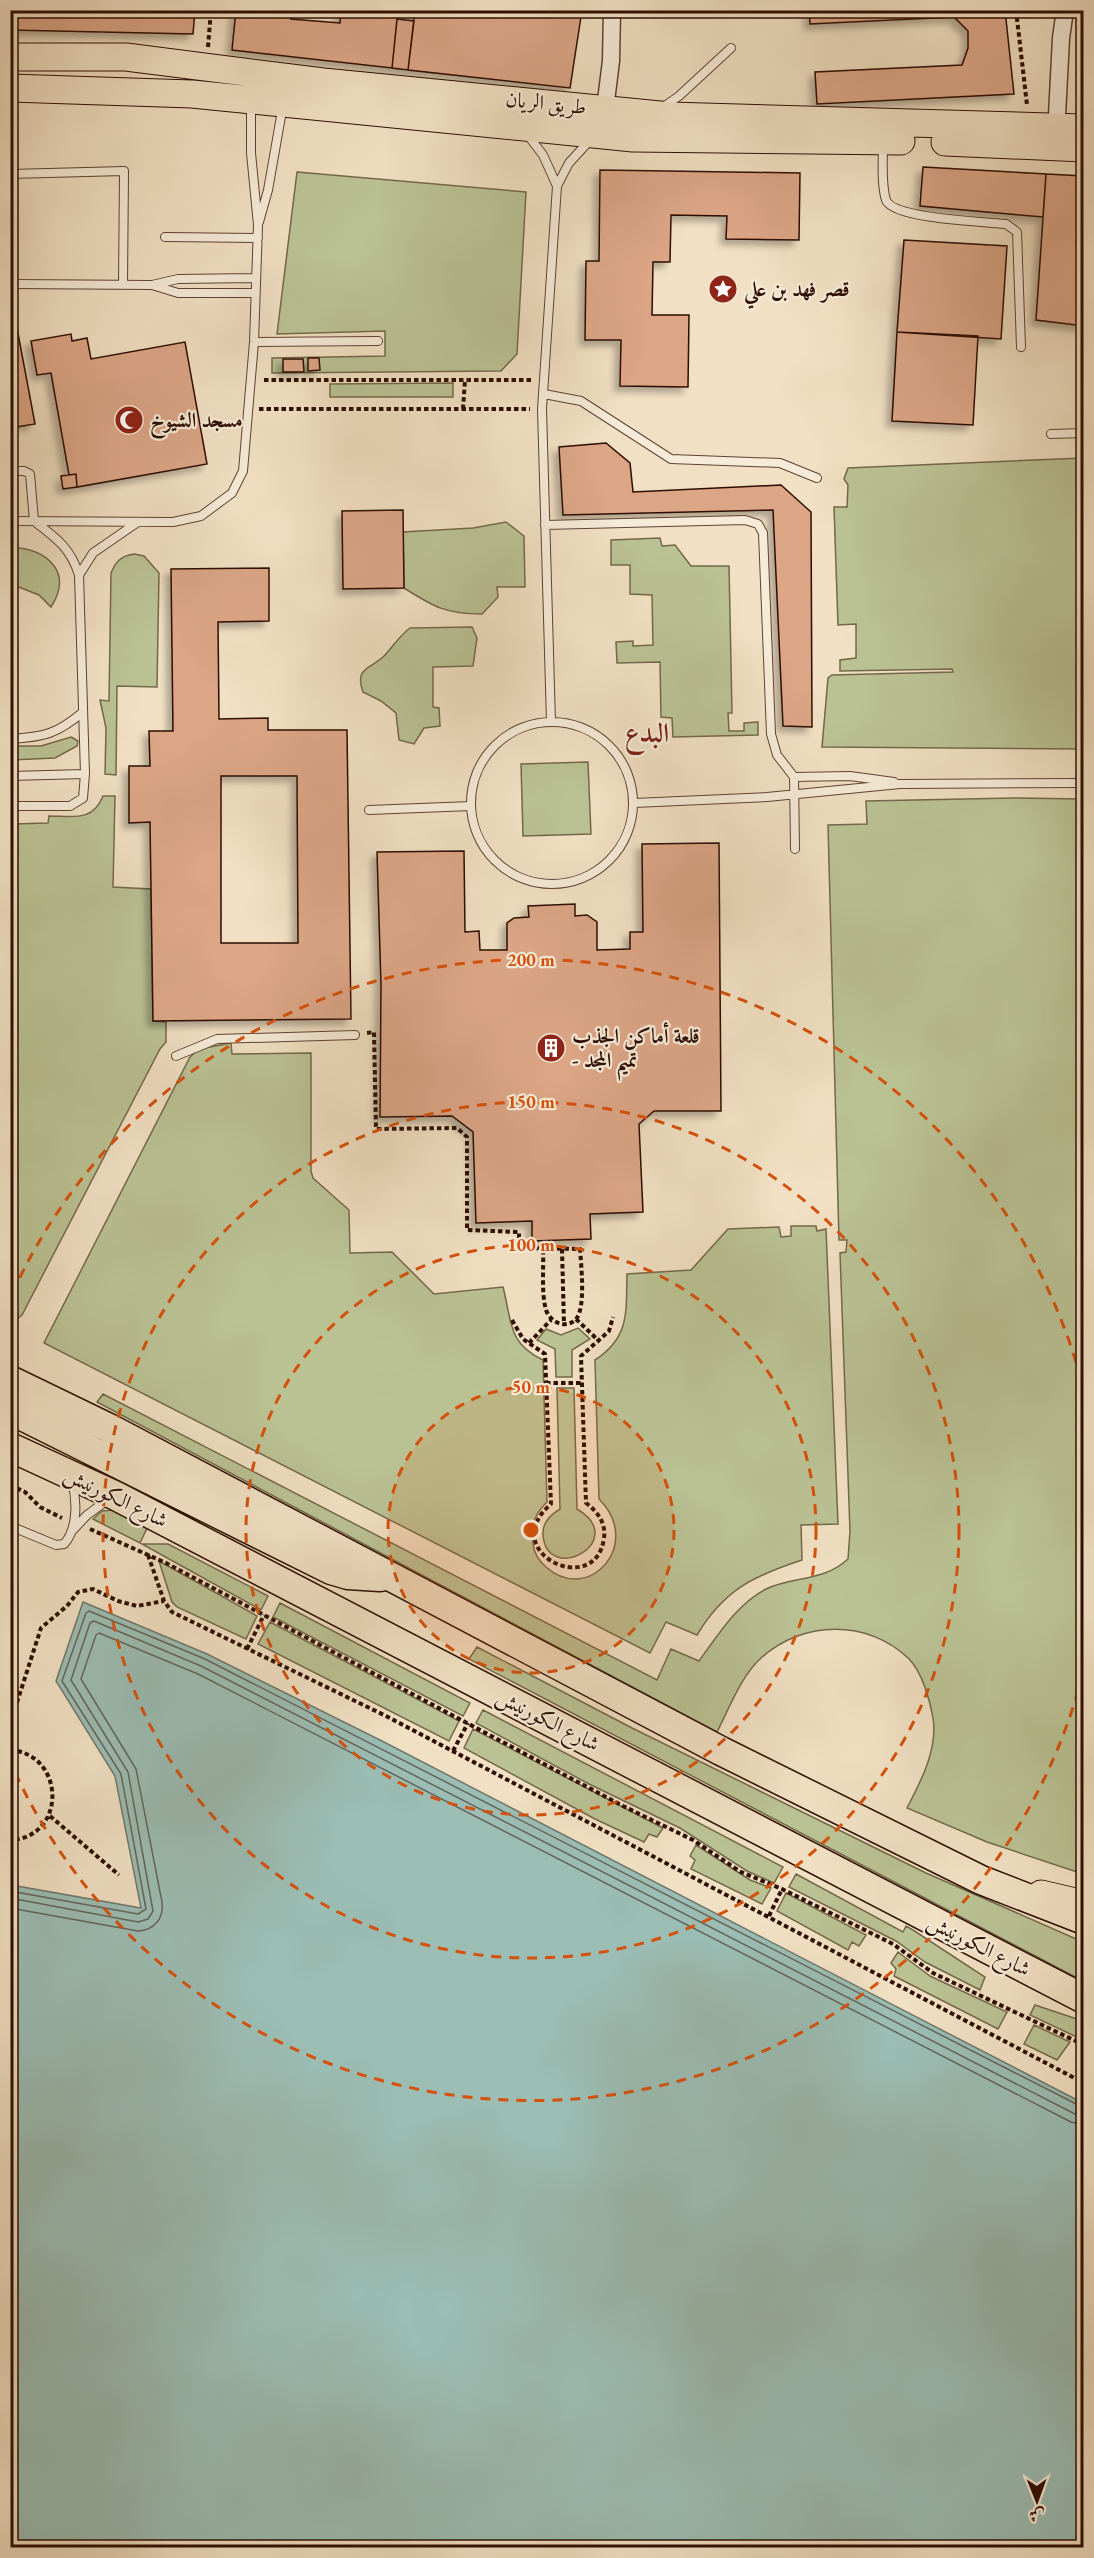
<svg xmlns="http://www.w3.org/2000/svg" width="1094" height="2558" font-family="'EB Garamond',Amiri,serif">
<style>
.green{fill:#bac294;stroke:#74684a;stroke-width:1.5}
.water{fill:#9bbdb4;stroke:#6f776c;stroke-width:1.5}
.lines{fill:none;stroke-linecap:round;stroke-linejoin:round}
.shore{stroke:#64655a;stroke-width:1.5}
.building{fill:#dba586;stroke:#2d0d01;stroke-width:1.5;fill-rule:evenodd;filter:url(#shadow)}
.service-casing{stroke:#5e4232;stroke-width:10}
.minor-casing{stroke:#5e4232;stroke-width:19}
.primary-casing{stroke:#2d0d01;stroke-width:29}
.trunk-casing{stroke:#2d0d01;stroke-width:31}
.path{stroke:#2d0d01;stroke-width:4;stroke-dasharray:4.5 3;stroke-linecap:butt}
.service{stroke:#f6ebd8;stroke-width:8}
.minor{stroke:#f6ebd8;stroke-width:16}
.primary{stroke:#f1e0c3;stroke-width:27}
.trunk{stroke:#f1e0c3;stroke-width:28}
.ring{fill:none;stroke:#d5510b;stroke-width:3;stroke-dasharray:10 8}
.labels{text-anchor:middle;stroke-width:4.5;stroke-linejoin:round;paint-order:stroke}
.street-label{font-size:21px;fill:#2d0d01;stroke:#f6ebd8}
.poi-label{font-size:21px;font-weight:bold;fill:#2d0d01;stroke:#f6ebd8;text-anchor:start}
.district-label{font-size:27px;font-weight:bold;fill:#7a1f14;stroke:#f6ebd8}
.centre{fill:#d5510b;stroke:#f6ebd8;stroke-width:3}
.ring-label{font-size:18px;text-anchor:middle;font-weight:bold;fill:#d5510b;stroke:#f6ebd8;stroke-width:4.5;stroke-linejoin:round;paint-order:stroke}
</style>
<defs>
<filter id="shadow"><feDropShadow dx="-5.5" dy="5.5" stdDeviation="3" flood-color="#0004"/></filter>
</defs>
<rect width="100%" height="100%" fill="#f1e0c3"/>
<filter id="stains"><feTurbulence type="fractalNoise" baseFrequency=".00333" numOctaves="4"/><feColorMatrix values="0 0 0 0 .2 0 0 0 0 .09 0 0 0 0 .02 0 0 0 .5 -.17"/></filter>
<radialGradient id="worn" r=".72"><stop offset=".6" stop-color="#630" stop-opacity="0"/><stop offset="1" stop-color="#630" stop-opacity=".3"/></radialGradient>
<path class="green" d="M297,172l229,20 -9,162 -16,17 -229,2v-15l113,-2v-25l-108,3z
M453,383v14h-123v-13z
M1083,458v291l-261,-2 6,-69 4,-3 121,-3 -1,-3 -112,2v-11l16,-2v-34l-18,1 -4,-118h13l1,-22 -4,-6 4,-11z
M506,522l18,14 1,51h-28l1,10 -16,17c-36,0 -48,-7 -78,-26l-1,-56 70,-4z
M660,538l2,8 13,-1 16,21h38l3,147h-4l1,18h15v-8l14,-1v13l-85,2 -1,-19 -11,-1 -1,-55 -43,1 -1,-21 17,-1v5l20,-1 -1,-50 -22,-1v-29h-19v-25z
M11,547c35,2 63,24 40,60l-12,-12 -28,-11z
M134,554l10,2 15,17 -2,114 -40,-1 -1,89 -11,-1 1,-46 -6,-28 9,1 2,-128c5,-12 10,-17 23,-19z
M472,627l5,11 -4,28 -40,1v40l6,1 1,18 -16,2 -10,16 -15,-4 -3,-27 -15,-12 -18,-9c-9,-25 8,-23 21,-36 9,-9 15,-20 26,-28z
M71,737l7,4 -1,5 -22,12 -44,2v-14h30z
M588,762l3,72 -68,2 -2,-72z
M103,796h12l-2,91 38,2 2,132 13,1v20l-6,7 -138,266 -11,9v-500l37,-1 1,-7c24,0 44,6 54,-20z
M1014,798l69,1v1075l-96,-32 -80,-34c14,-27 31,-59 26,-90 -3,-18 -11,-46 -24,-59 -41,-40 -106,-39 -148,-1 -20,18 -32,51 -44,74l-620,-330 6,-8 554,286 14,-31 28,12c19,-26 38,-57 67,-72 27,-13 57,-7 82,-30l2,-28 -10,-278 6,-1 1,-12h-8l-11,-415 39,-1 -1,-23z
M231,1043l1,11 79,-1v118l2,7 36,32 1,43 42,-1 42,42 69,-7c9,34 4,56 40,73l4,142c-12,11 -17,25 -14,42 1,9 6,17 13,23 43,38 98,-23 53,-68l-4,-139c35,-23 31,-48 32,-86l64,-4 37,-41 51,-2 2,10 10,-1v-10h25l1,5 9,-2 12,295 -37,1 1,35c-49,16 -78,30 -105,75l-31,-13 -16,31 -606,-310 146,-286 9,-8z
M578,1328l12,11 -18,11v27h-16l-1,-28 -18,-9 9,-11 15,6z
M557,1388h17l3,121c54,32 -30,77 -34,26 -1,-12 7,-20 17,-26z
M115,1510l33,16 -8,17 -47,-24 9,-8z
M142,1544h26l100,52 -7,14z
M159,1561l98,55 -11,23 -69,-32 -5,-5z
M280,1603l190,100 -7,13 -190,-99z
M270,1622l189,99 -10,20 -191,-97z
M477,1647l155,81 294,145 157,69v39l-614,-322z
M483,1710l300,157 -9,16 -27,-12 -67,-43 -91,-44 -113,-61z
M473,1729l190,99 -6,9 -8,-3 -5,8 -49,-23 -131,-71z
M696,1845l54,35 21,8 -9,16 -71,-35 4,-9 -5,-4z
M796,1874l107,58 3,-6 7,4 72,47 -5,13 -55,-28 -29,-21 -107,-54z
M786,1893l80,42 -7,11 -7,-4 -4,8 -71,-39z
M898,1952l32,24 77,36 -9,17 -104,-53 2,-7 -5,-6z
M1035,2005l48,16v19l-53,-25z
M1034,2025l36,17 -13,18 -33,-16z"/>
<path class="water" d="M83,1602l124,52 173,86 703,363v444h-1072v-662l130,23 -26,-132 -59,-95z"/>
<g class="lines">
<path class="shore" d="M10,1891l128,23 8,-5 -25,-135 -59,-93 24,-68 3,-2 116,48 879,449
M10,1898l128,24 10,-3 5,-8 -25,-139 -57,-92 19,-57 4,-2 107,45 874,448 9,2
M10,1908l128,23c16,-1 26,-12 24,-29l-26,-133 -55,-90 15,-44 3,-2 99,41 873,448 13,3"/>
</g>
<path class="building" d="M10,10h185l-2,24 -183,-4z
M236,10h56l-1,9 49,4 1,-13h57l-6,58 -160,-18z
M415,10h167l-12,78 -162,-18z
M809,10h196l9,84 -197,10 -2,-32 147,-7 6,-17v-17l-14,-14 -144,7z
M397,19l17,2 -6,49 -16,-2z
M923,167l123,7 -3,43 -123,-11z
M600,170l200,3 -1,67 -73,-1 1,-23 -56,-1 -1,47h-17l-1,53h37l-1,72 -68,-1 1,-46h-36l1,-79h13z
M1046,174l38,2v150l-48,-6z
M904,240l103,6 -6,93 -104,-7z
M17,328l18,96 -25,4v-20l6,-1 -6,-28v-49z
M897,332l81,4 -5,89 -81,-4z
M71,334l1,7 15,-3 4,21 94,-17 22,122 -130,23 -1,-13 -7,1 -18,-102 -14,2 -6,-34z
M308,358h11l1,12 -12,1z
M283,359h20l1,13h-21z
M606,443l24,20 3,29 148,-7 30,27 1,215 -29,-1 -10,-216 -210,5 -4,-68z
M76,474l1,13 -14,2 -2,-13z
M403,510l1,78 -61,1 -1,-78z
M269,568v53l-51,1 1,97 49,-1v12h79l4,289 -198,2 -3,-199 -21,1v-57h21l-1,-35h24l-2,-162zM221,776h76l1,167h-77z
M719,843l2,268h-67l-15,13 4,88 -53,2 1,25 -59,2v-20l-56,2 -3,-91 -21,-16 -72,1 1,-132 -4,-133 87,-1 1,81 14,-1 1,19h27v-27l7,-5 15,-1 -1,-11 47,-2v12l12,-1 10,7v28l33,-1v-17h13l-1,-88z"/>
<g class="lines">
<g class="service-casing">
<path id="service" d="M659,110l20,-14 52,-48
M527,134l16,21 14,31
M883,144c0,17 -2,40 3,56 7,19 100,22 120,24l11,8 4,115
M10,174l114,-3 -1,114
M259,222l9,-32 15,-85
M165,237l93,1
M10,284l142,1 26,-6 78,-1
M152,285l26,8h77
M254,342l124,-1
M544,394l37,7 90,58 109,4 37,15
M1051,434l33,-1
M10,471h14l6,3 4,47c22,17 36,26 45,54l6,199 -2,24 -13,8h-60
M10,521l163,1 28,-6 31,-23 11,-22 11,-129 4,-117 -7,-72v-50
M545,525l200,-5 13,4 5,9 8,201 6,21 17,22 1,72
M79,575l14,-22 45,-31
M551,722l-9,-313 15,-223 12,-23 22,-24
M471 803a81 81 0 1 1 162 0a81 81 0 1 1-162 0Z
M10,739c34,-2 47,-5 73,-27
M10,776l75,-2
M794,777l56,-1 44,6
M634,803l133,-6 133,-13 184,-1
M369,810l102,-4
M176,1056l41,-17 138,-4
M10,1526l46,19 8,-1c14,-15 13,-44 8,-63
M71,1532l16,-17 22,-16"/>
</g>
<g class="minor-casing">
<path id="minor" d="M605,109l6,-48 1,-51
M1056,135l5,-97 4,-28"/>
</g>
<g class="primary-casing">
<path id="primary" d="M10,57h116l197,25 347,34 414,12
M10,88l182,6 441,44 268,3
M945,142l139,6
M1041,1894l43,10"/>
</g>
<g class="trunk-casing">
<path id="trunk" d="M10,1380l99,48 612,323 260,129 103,40
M10,1410l321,160 17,5 32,2
M10,1447l106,49 968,503"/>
</g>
<path class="path" d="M1016,10l11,95
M208,47l3,-37
M1077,71l7,18
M264,380h268
M259,409h271
M463,409l2,-29
M367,1033l7,-1 2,97 81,-1 10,9v93l52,2v16l61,1c1,15 6,59 -4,70 -10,11 -26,3 -30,-9 -5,-18 -2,-43 -3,-62
M562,1249l2,75
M576,1319l24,23
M512,1320l11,19 22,15 6,150c-56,48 45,96 53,34 2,-15 -6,-26 -18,-35l-5,-147 28,-25 4,-14
M529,1343l22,-23
M546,1383h36
M10,1485l15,7 15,15 22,11
M90,1529l76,34 457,243 70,34 48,32 41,17 111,55 40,29 151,72
M148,1555l16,46 8,11 214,104 698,367
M247,1649l17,-34
M10,1724l31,-96 26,-22 11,-14 15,-3 25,12 19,5 27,-5
M10,1750c56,4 57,88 0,90
M453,1751l15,-28
M50,1816l69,59
M769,1916l13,-27"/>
<use href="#service" class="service"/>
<use href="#minor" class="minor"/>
<use href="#primary" class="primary"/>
<use href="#trunk" class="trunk"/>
</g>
<circle cx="531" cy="1530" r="143" fill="#d5510b" fill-opacity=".12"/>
<g class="ring">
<circle cx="531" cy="1530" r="143"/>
<circle cx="531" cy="1530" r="285"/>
<circle cx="531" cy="1530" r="428"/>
<path d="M1083 1673A570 570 0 0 1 12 1766M12 1294A570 570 0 0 1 1083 1387"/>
</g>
<defs>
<g id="sight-disc" transform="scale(1.5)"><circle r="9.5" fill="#8f2418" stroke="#f6ebd8"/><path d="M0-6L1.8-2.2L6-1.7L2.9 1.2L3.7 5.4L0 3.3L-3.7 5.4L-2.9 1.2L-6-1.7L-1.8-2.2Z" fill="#fff"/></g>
<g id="mosque-disc" transform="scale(1.5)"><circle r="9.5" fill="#8f2418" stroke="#f6ebd8"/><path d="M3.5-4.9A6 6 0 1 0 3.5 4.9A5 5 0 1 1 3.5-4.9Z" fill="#fff"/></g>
<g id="building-disc" transform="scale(1.5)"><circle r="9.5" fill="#8f2418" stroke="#f6ebd8"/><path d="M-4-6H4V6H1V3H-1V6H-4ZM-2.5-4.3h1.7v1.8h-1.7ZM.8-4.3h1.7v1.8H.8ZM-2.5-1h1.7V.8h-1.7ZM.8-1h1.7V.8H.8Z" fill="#fff"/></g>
</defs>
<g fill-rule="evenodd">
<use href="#sight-disc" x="723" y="289"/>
<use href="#mosque-disc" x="129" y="420"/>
<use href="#building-disc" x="551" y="1048"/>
</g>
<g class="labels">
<g class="street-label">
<text transform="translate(546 103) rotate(6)" y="7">طريق الريان</text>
<text transform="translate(116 1497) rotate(26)" y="7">شارع الكورنيش</text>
<text transform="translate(548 1720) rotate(27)" y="7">شارع الكورنيش</text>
<text transform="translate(979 1945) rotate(27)" y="7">شارع الكورنيش</text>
</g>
<g class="poi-label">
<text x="744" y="296">قصر فهد بن علي</text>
<text x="150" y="427">مسجد الشيوخ</text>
<text x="572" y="1043">قلعة أماكن الجذب<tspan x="572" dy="24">- تميم المجد</tspan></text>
</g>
<g class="district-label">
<text x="647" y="742">البدع</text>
</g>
</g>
<circle cx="531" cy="1530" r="9" class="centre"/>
<g class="ring-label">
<text x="531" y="966">200 m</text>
<text x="531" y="1108">150 m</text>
<text x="531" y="1251">100 m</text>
<text x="531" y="1393">50 m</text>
</g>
<rect width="1094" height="2558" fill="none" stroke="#f1e0c3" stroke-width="36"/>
<rect x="12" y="12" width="1070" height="2534" fill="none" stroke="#2d0d01" stroke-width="3"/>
<rect x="18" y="18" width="1058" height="2522" fill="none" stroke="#2d0d01" stroke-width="1.5"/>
<g transform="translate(1037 2501) rotate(179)" stroke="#f6ebd8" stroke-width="4.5" paint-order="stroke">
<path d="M0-4.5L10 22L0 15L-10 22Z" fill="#2d0d01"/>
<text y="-9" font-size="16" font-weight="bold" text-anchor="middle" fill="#2d0d01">ش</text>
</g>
<rect width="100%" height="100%" filter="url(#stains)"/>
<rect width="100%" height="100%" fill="url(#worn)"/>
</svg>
